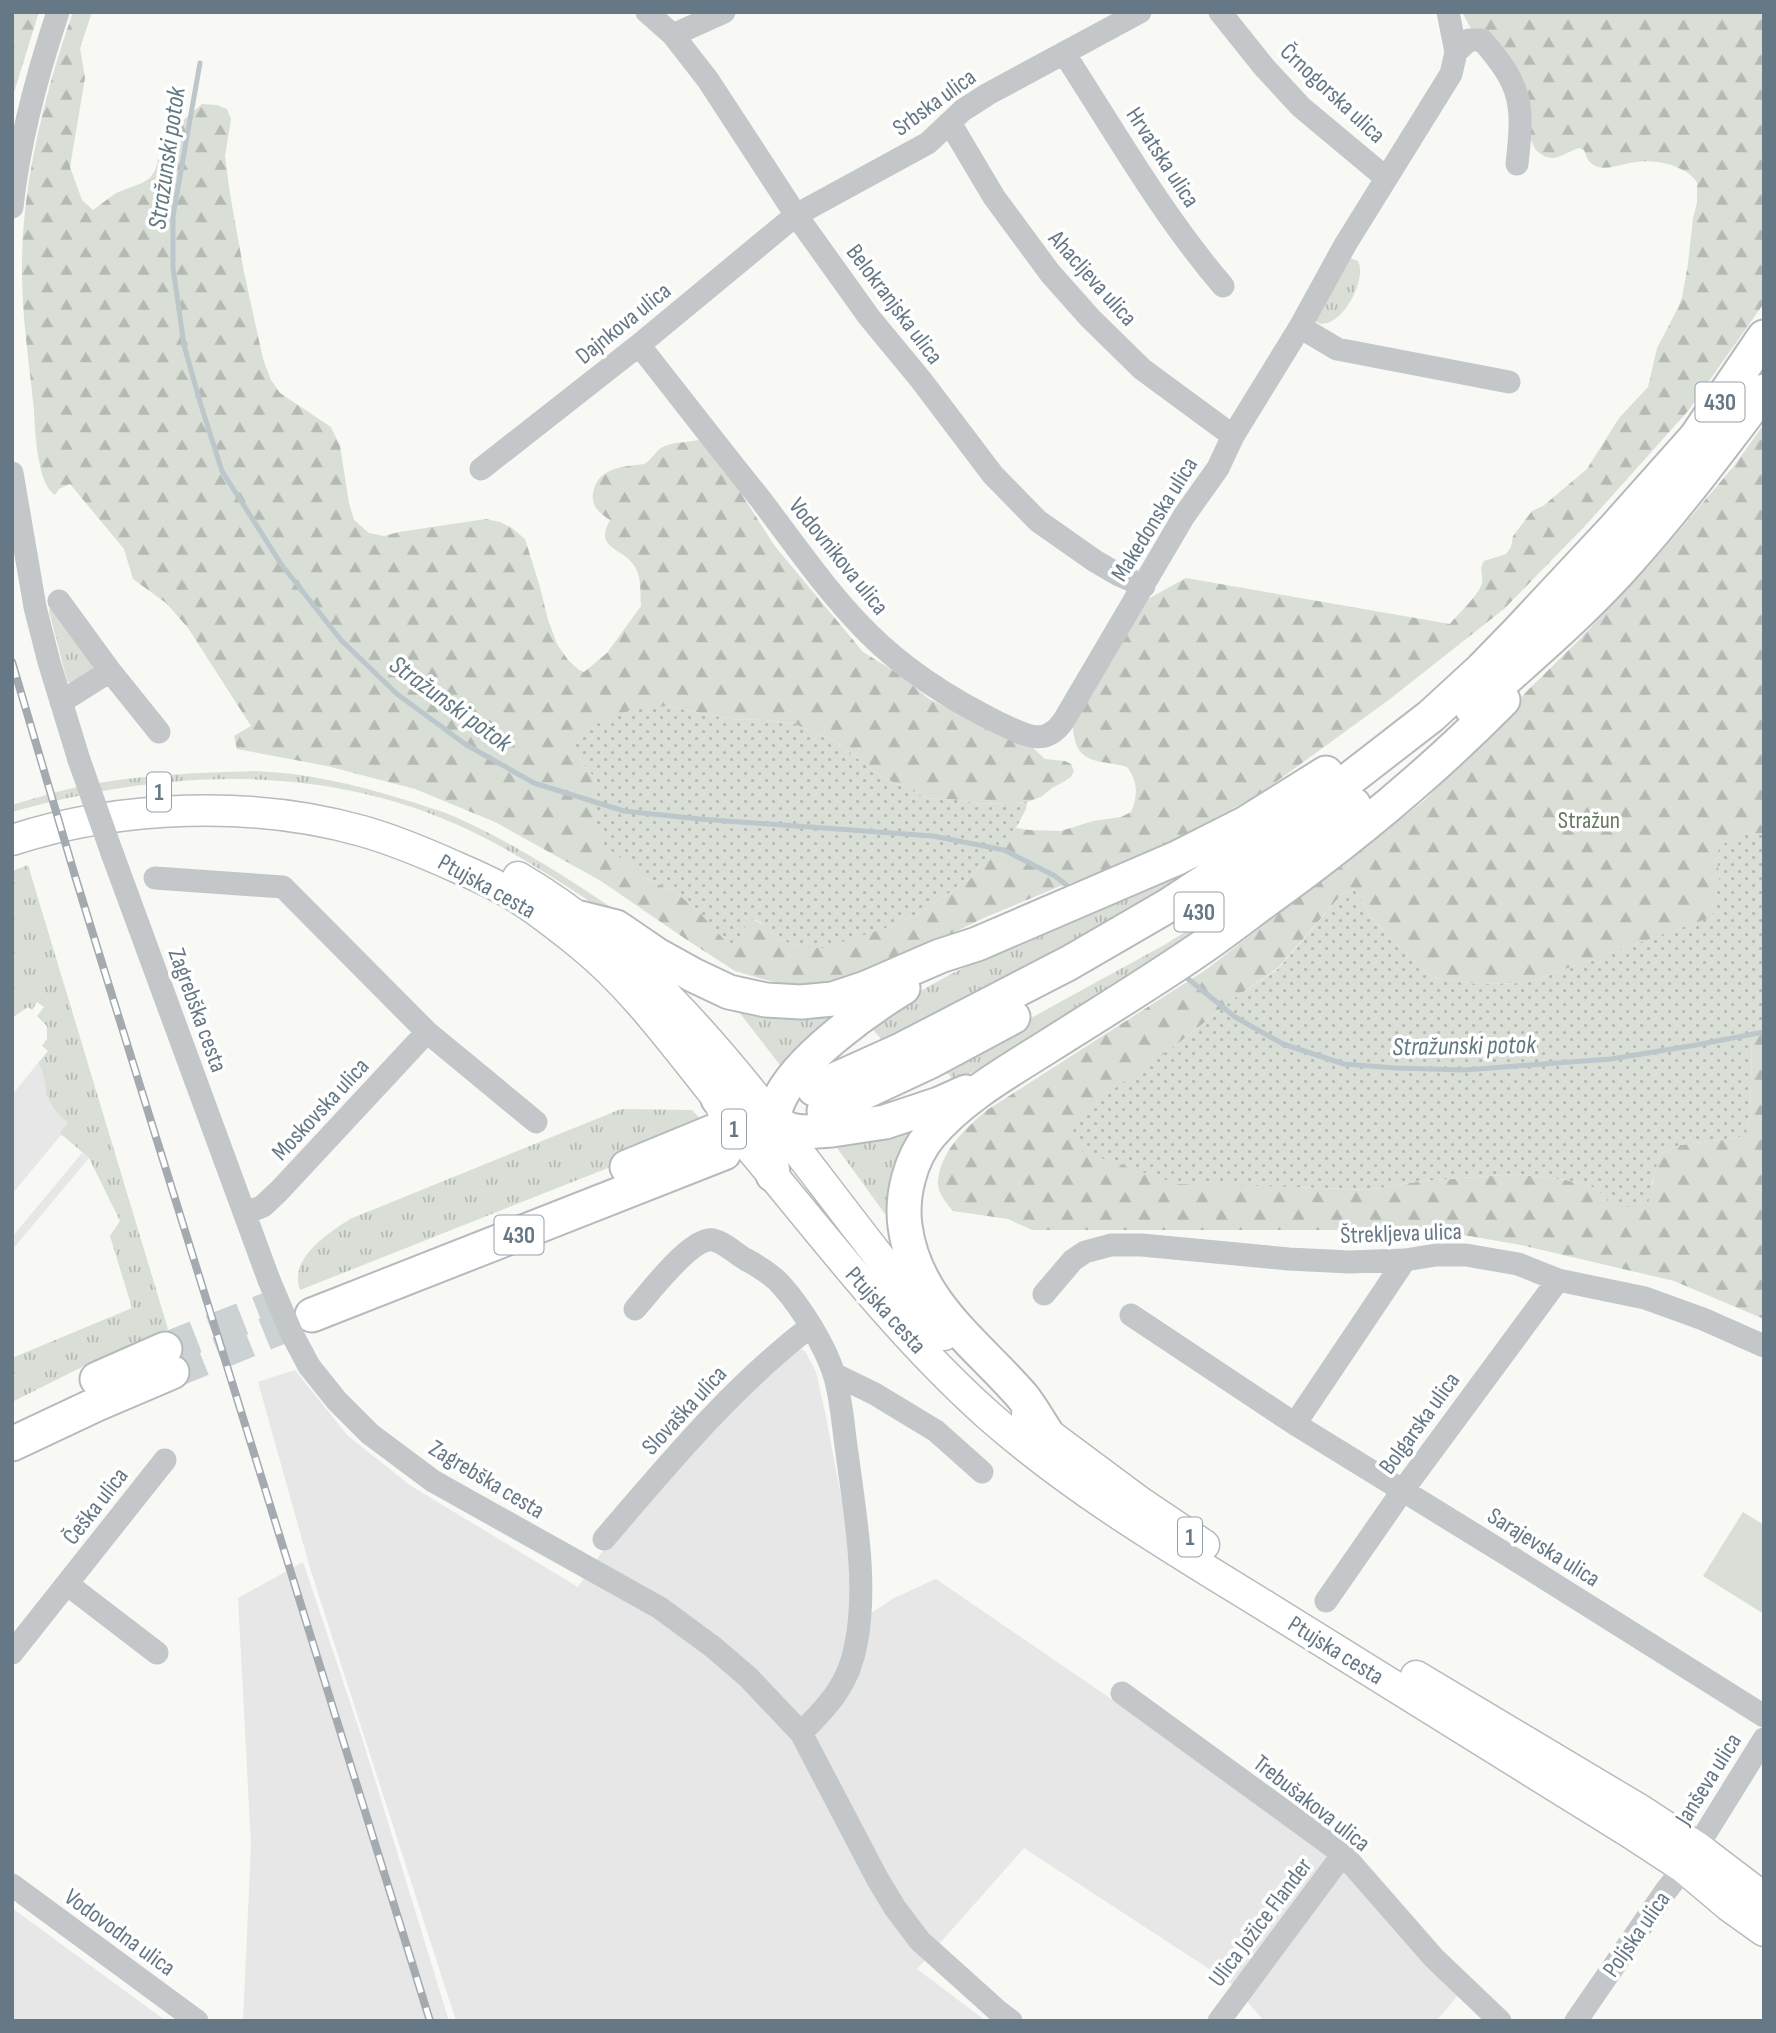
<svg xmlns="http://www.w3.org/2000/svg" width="1776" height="2033" font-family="'Sofia Sans Condensed',sans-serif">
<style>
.built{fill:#e6e7e6}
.grass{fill:url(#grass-tufts)}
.forest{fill:url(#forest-firs)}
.park{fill:#d9dfd6}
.garden{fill:url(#garden-dots)}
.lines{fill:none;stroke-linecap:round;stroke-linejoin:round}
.stream{stroke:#bbc7cb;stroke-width:5}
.highway-tunnel{stroke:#ccd2d4;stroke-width:33;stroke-dasharray:33 17;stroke-linecap:butt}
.major-casing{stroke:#b6bbbe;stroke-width:33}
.highway-casing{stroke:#b6babd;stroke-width:37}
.minor{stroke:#c3c7ca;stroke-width:23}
.major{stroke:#fff;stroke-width:30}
.highway{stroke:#fff;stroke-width:33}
.rail-casing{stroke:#a3aab0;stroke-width:8}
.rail{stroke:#fff;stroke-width:5;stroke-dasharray:16;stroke-linecap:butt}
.minor-bridge{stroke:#c3c7ca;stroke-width:23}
.labels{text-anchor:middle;stroke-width:7;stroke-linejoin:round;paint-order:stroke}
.shield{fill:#fff;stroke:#94a0aa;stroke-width:2}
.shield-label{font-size:23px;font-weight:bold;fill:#667886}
.street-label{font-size:24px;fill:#667886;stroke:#fff}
.park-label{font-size:24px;fill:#667861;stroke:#fff}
.water-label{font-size:26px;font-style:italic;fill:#637982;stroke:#fff}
</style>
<defs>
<pattern id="grass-tufts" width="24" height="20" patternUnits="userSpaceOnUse" patternTransform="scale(1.75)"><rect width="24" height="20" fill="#d9dfd6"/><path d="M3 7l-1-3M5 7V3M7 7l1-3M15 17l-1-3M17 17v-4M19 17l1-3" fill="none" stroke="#b4bab3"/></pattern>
<pattern id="forest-firs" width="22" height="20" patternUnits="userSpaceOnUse" patternTransform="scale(1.75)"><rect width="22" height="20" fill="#d9dfd6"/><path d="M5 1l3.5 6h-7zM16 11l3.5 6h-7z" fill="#b4bab3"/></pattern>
<pattern id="garden-dots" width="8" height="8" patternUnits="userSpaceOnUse" patternTransform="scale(1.75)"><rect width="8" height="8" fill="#d9dfd6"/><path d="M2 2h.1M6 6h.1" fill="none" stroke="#b4bab3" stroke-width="1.8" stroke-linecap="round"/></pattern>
</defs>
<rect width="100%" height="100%" fill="#f8f8f5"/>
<path class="built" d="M38,1063l6,6 1,17 32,34 -13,17 -3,-2 -49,59v-99z
M82,1153l7,5 -77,92v-13z
M800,1349l5,2 11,21 10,45 21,111 6,97 41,-27 42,-19 181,124 217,156 126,134 -24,28h-172l-32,-37 -208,-136 -107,121 69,52h-530l-146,-453 -52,-186 37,-12 53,66 63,50 167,101 33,-48 159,-167z
M303,1562l60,179 86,280h-206l8,-176 -13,-247z
M12,1908l154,113h-154z"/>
<path class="grass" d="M1350,258l8,3c10,18 -17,69 -40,62l-4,-5z
M50,607l42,56 1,7 -23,13 -3,-2 -18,-70z
M255,771c51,2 98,13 147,28 20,6 41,12 60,21 65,30 125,71 184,111l-2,7c-60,-40 -120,-83 -186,-113 -144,-64 -297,-54 -446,-13v-7c18,-5 35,-11 53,-15 62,-15 126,-17 190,-19z
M1211,855l-32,32 -305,166 7,-14 -11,-13 40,-29 41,-23 79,-38z
M28,865l140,464 -16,13 -48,14 -92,46v-44l120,-50 -22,-72 10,-15 -31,-63 -29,-25 8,-10c-13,-11 -21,-21 -23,-39 -2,-9 -1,-14 -7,-21l10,-12 -6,-5 5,-7v-13l-10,-10 7,-9 -7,-5 -5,8 -4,-3 -16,11v-147z
M1255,887l-14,16 -223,149 -65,29 -4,-7h-6l-5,-5 228,-125z
M867,997l-80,77 -59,-76z
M621,1109l71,1 17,18 -409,162c-12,-32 29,-57 50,-71z
M945,1111l-42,102 -18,1 -53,-73z"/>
<path class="forest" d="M12,12h27l-27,87z
M73,12h19l-12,36 5,30 -15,89 12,33 11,10 23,-17 26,-10 8,-5 5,-7 5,-17 20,-31 22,-19 15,1 10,4 4,10 -6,37 5,38 14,78 19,87 8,21 9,13 51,34 9,19 9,57 5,17 15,13 15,3 15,-4 87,-13 14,3 12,6 13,11 15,48 8,33 9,24 11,16 11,10 5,2 23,-19 34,-47c-1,-12 1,-28 -6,-39 -11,-20 -42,-17 -25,-47 -9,-6 -19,-13 -17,-26 3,-20 17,-25 35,-28 5,-1 12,-1 16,-2 8,-4 12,-15 21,-18 12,-5 25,-3 37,-7l21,26 51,80 89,107 34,21 32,26 60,29 41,17 15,14 20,2 6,3 3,7 -3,6 -6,4 -13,7 -11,9 -14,5 -48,2 -20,-4 -32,-2 -47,-22 -45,-35 -41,-17 -28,-4 -36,-1 -64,-13 -88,52 13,15 7,12 -1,16 49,77 31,15 21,18 54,8 15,7 7,11 25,10 87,-19 35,-16 50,-34 16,-22 29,-28 13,2 32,1 32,-10 28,-4 10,-5c7,-16 7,-31 -4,-45 -29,-8 -52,-1 -54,-40l75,-128 38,-21 264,46c8,-10 29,-29 32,-41 2,-9 -4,-12 2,-22l22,-7 5,-7 2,-11 19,-25 11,-5 44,-37 32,-51 29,-31 9,-39 21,-40 4,-11 6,-33 5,-46 4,-15v-21c-12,-17 -42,-23 -61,-20 -13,1 -32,11 -44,2 -5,-4 -6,-9 -8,-14l-5,-2c-18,6 -26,18 -43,2l-74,-138h302v291l-76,108 -103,115 -81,83 -114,90 -132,96 -101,54 -58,25 -41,13 -72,30 -105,50 -47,15 -33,5 -35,-7 -31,-9 -48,-31 -86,-59 -106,-59 -80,-33 -88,-23 -90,-17 -3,-13 17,-10 -63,-98 -22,-25 -33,-24 -9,-30 -54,-65 -11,5 -4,6c-18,-11 -20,-65 -21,-85 -5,-50 -13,-99 -12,-149 1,-81 24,-173 51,-249z
M1764,424v409l-19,1 -29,23 4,18 -7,42 -187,66 -51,1 -43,-7 -41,-38 -22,-25 -15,-25 -12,5 -64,74 -39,27 -64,51 123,141 69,3 55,-9 94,-7 50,6 30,8 16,18 41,-22 1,-13 7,-18 19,-8 60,-8 10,-16 2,-82 12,-23v303l-90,-38 -153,-36 -69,-12 -104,-3h-316l-24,-11 -55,-8c-6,-7 -16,-19 -15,-29 2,-31 28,-54 49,-72l220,-141 218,-169 104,-111 48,-47 72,-76 85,-100z"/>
<path class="park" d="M1743,1512l21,13v89l-61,-38z"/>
<path class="garden" d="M666,706l64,13 36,1 28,4 41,17 45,35 47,22 32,2 20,4 48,-2 -1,7 -10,19 -29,28 -16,22 -50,34 -35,16 -63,20 -24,-1 -25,-10c-6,-10 -14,-19 -27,-18l-6,22 -12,4 -31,-34 -21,-18 -31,-15 -42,-33 -10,-24 4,-36 -7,-12 -17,-20 -1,-9 6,-10 22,-12 29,-12z
M1764,833v183l-12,23 -2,82 -10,16 -60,8 -19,8c-7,17 -9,33 -13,51l-17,3 -19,-1 -16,-18 -30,-8 -50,-6 -94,7 -55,9 -69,-3 -120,-3 -95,-32 -11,-16 3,-11 7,-9 32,-27 61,-43 64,-51 39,-26 64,-75 12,-5 15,25 22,25 41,38 43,7 51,-1 186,-66 8,-42 -4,-18 5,-12 24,-11z"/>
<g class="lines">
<path class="stream" d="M200,63l-27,153v52l11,77 16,57 22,69 59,93 60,76 56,54 68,50 69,39 90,28 76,8 233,17 71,14 51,26 14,11
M1187,978l48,39 48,27 61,20 52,4 69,2 78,-6 68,-5 85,-14 68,-13"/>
<path class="highway-tunnel" d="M165,1349l110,-43
M172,1372l140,-57"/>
<g class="major-casing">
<path id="major" d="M12,840c108,-35 241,-40 350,-9 32,9 63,22 94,36 19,8 39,17 57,28 23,14 47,33 68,50 53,43 94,101 137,154l7,17 11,15c82,97 157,199 252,284 85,75 183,133 279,192 121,75 241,150 362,225l55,36 45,38 35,25
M518,877c140,82 234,215 332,342 30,39 60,79 94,116
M1027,1415l19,17 94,70 64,43
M1416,1676l226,135 55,36 67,51"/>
</g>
<g class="highway-casing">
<path id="highway" d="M1472,709c54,-49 111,-96 159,-151 47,-53 90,-110 133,-167
M1218,900l78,-49 58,-46
M580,918l36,9 41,28 36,20 36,17 37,8 35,2 32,-3 33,-11 74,-32 37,-12 200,-86 69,-35 80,-50
M814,1089l89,-40 166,-86 100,-58 120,-79 142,-110 51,-47 35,-36 98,-105 81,-91 68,-100
M718,1099l43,21 12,1 17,9 12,2 30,-2 53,-8 54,-18 27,-12
M824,1111l107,-50 82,-44
M627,1167l85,-35
M773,1175c-3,-24 -5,-51 6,-75 18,-40 86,-89 124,-112
M312,1315l412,-162
M97,1379l68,-30
M1046,1432c-8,-12 -15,-25 -24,-36 -46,-53 -107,-94 -117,-170 -4,-30 5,-67 25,-91 32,-38 79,-64 120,-90 49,-31 98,-61 145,-93 24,-16 47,-34 70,-51 85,-61 165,-127 238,-201
M12,1444l85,-40 75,-32"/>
</g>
<path class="minor" d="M647,12l26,23 35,45 88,135 73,102 52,63 72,95 45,46 57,40 24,14 25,11
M1220,12l44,55 37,40 85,71
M673,35l51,-23
M1456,52l13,-12h13c40,46 42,63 35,124
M1064,53c51,79 98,162 159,233
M950,123l44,74 56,76 40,45 52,51 91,67
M12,207c7,-66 25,-132 46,-195
M1300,327l37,22 172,33
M639,345c41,52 81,104 122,155 34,45 67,93 107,133 37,37 84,67 131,90 25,11 46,26 65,-3l120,-204 34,-48 15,-32 67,-109 45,-82 106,-171 5,-22 -8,-40
M481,469l158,-124 157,-130 132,-72 35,-33 25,-16 152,-82
M12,473l23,134 14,55 30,98
M59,601l51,70 49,61
M61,702l49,-31
M112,853l157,427
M155,878l128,9 144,145 109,90
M245,1214l18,-8 16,-15 148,-159
M1044,1294l29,-34 12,-8 26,-7h31l147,14 60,3 56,-2 31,-5h30l52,9 40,16 87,18 58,21 61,27
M635,1309c15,-17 51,-65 73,-69 11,-2 27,13 37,19 13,7 29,17 38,28 20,23 42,59 51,87 8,25 9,54 13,79 8,61 21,131 9,191 -7,40 -27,61 -55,89
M1131,1315l164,109 219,135 250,157
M309,1366l28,35 33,33 63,47 227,127 53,39 35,30 53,56 76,145 18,30 25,33 79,71 12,9
M834,1374l41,20 61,37 46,41
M1295,1424l110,-164
M604,1539c65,-76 128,-152 207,-213
M67,1584l90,69
M1326,1601l77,-111 155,-210
M12,1653l153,-193
M1122,1693l221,161 91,104 66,63
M1697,1847l67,-108
M12,1885l185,136
M1219,2021l124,-167
M1576,2021l89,-129 19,-24"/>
<use href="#major" class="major"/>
<use href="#highway" class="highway"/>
<g class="rail-casing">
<path id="rail" d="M12,662l63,214 355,1145"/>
</g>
<use href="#rail" class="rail"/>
<path class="minor-bridge" d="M79,760l33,93
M269,1280l22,52 18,34"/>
</g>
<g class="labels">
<g class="shield">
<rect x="1695.5" y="382.5" width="49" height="39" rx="5"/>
<rect x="147" y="772.5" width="24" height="39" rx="5"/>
<rect x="1174.5" y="892.5" width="49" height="39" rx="5"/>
<rect x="722" y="1109.5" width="24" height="39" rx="5"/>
<rect x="494.5" y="1215.5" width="49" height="39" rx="5"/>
<rect x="1178" y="1517.5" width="24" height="39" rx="5"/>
</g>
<g class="shield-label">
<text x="1720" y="410">430</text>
<text x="159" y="800">1</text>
<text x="1199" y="920">430</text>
<text x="734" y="1137">1</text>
<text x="519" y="1243">430</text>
<text x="1190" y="1545">1</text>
</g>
<g class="street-label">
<text transform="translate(1333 93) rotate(43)" y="8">Črnogorska ulica</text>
<text transform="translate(934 102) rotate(-36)" y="8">Srbska ulica</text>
<text transform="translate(1163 157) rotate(57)" y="8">Hrvatska ulica</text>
<text transform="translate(1093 278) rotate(48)" y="8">Ahacljeva ulica</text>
<text transform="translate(895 304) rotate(53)" y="8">Belokranjska ulica</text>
<text transform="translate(623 323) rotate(-39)" y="8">Dajnkova ulica</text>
<text transform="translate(1154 519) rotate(-58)" y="8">Makedonska ulica</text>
<text transform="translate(839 556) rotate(51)" y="8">Vodovnikova ulica</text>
<text transform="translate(487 886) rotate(29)" y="8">Ptujska cesta</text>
<text transform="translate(198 1010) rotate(70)" y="8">Zagrebška cesta</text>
<text transform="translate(320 1109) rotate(-47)" y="8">Moskovska ulica</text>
<text transform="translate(1401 1233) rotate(-2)" y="8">Štrekljeva ulica</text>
<text transform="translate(886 1310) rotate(48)" y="8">Ptujska cesta</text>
<text transform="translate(684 1410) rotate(-47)" y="8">Slovaška ulica</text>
<text transform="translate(1419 1423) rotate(-54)" y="8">Bolgarska ulica</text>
<text transform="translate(487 1479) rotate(31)" y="8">Zagrebška cesta</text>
<text transform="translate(95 1506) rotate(-52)" y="8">Češka ulica</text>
<text transform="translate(1544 1547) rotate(32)" y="8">Sarajevska ulica</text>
<text transform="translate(1336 1650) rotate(32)" y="8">Ptujska cesta</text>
<text transform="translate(1708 1779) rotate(-58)" y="8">Janševa ulica</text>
<text transform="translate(1312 1803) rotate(38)" y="8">Trebušakova ulica</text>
<text transform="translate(1260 1922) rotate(-53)" y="8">Ulica Jožice Flander</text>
<text transform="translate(120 1932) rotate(36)" y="8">Vodovodna ulica</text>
<text transform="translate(1636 1934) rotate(-55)" y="8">Poljska ulica</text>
</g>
<g class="park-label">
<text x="1589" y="828">Stražun</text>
</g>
<g class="water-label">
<text transform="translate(166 158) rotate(-82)" y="9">Stražunski potok</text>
<text transform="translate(451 703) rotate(36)" y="9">Stražunski potok</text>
<text transform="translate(1464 1045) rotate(-1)" y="9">Stražunski potok</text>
</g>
</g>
<rect width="1776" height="2033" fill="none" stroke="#667886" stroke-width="28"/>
</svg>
